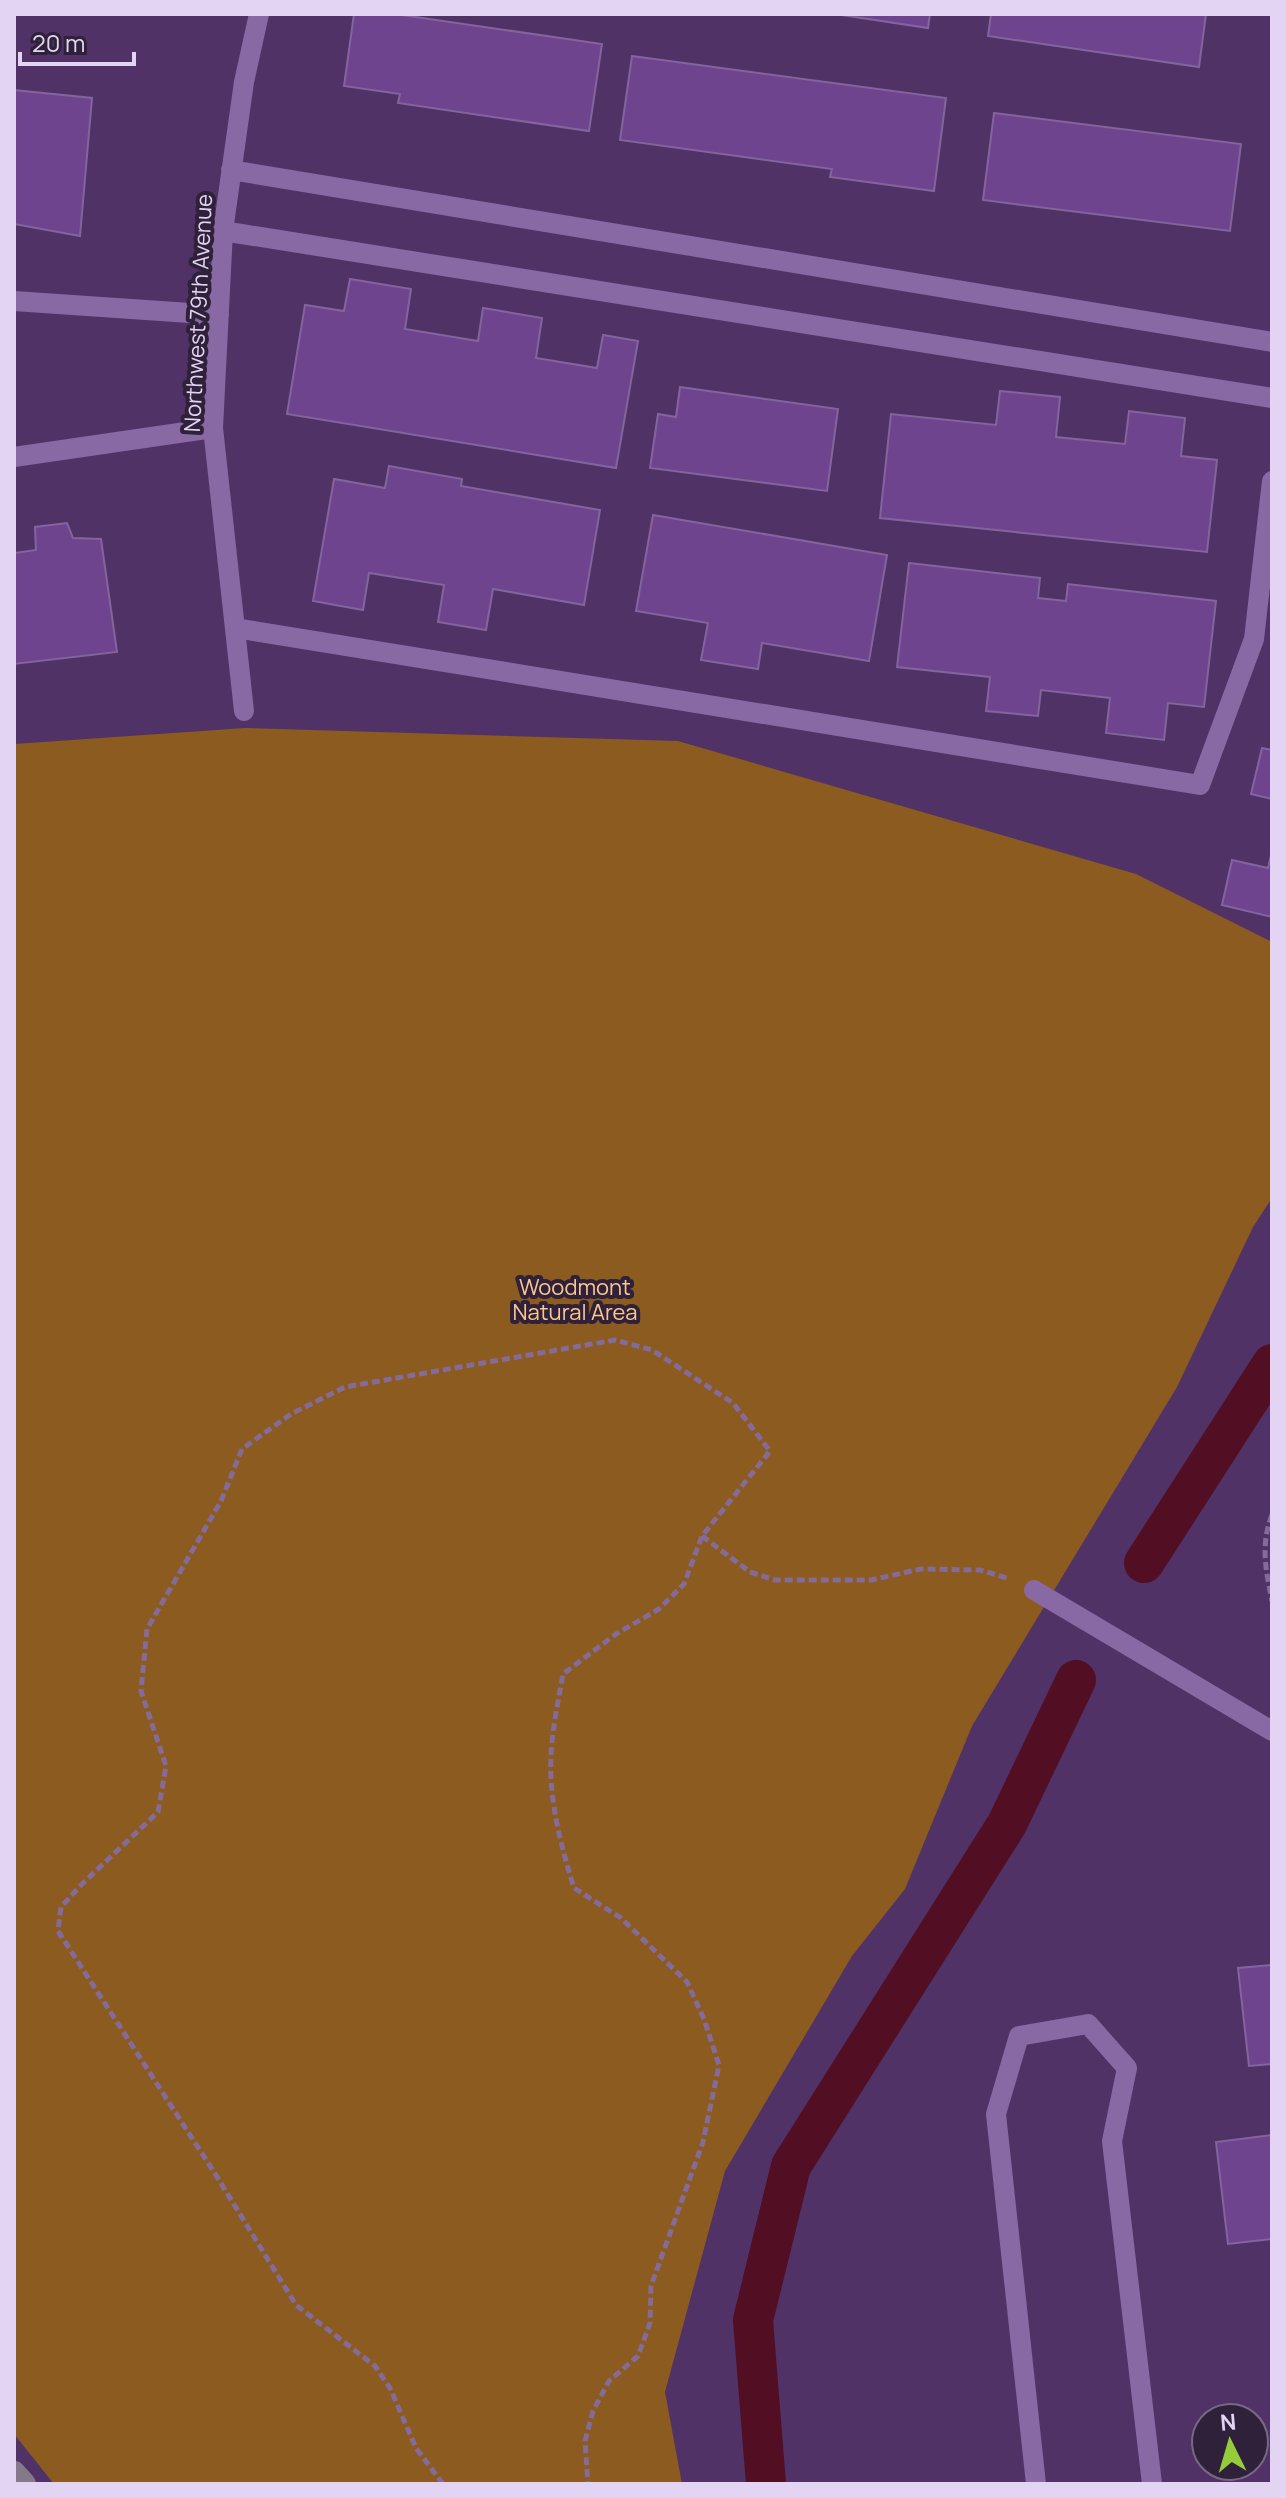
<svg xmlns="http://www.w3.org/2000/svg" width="1286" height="2498" font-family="Manrope,sans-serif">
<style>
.green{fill:#8b5b1f}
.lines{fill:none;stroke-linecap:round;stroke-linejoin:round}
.canal{stroke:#520e22;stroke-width:40}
.building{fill:#6e448e;stroke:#83649d;stroke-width:2}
.path{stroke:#846b99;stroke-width:5;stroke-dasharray:8 4;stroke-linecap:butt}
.lane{stroke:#8869a3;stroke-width:20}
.secondary{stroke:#847989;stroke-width:24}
.labels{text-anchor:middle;stroke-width:8;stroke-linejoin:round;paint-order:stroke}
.street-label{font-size:22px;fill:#e4d4f4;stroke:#2f2139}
.park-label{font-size:22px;fill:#f9c68e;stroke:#2f2139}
</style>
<rect width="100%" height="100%" fill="#503267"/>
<path class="green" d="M245,728l433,13 458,133 136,68v256l-19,29 -76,160 -205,339 -67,163 -53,67 -127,215 -60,221 17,92h-628l-40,-50v-1690z"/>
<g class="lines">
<path class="canal" d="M1144,1563l128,-199
M766,2484l-13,-164 38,-154 216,-342 69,-144"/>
</g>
<path class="building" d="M354,14h41l207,30 -13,87 -191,-28 2,-9 -56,-8z
M835,14h95l-2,14z
M991,14h215l-7,53 -211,-31z
M632,56l314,42 -12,93 -104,-14 2,-8 -212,-29z
M14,90l78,8 -12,138 -66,-12z
M994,113l247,31 -11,87 -247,-31z
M350,279l61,10 -6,40 73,12 5,-33 59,10 -6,40 61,10 6,-33 35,6 -22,127 -329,-54 18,-109 39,6z
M680,387l158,22 -11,82 -177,-23 8,-54 18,3z
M1000,391l60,6 -4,40 69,7 4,-33 56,7 -4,38 36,4 -10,92 -327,-34 11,-104 105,11z
M389,466l73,13 -1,7 139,24 -16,95 -91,-16 -7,41 -48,-8 6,-37 -75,-12 -6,37 -50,-9 21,-122 51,9z
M653,515l234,40 -18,106 -107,-18 -4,26 -57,-9 7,-37 -72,-12z
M67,523l6,15 28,1 16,113 -103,12v-111l22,-3 -1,-23z
M909,563l131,15 -2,20 28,3 2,-17 148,17 -12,106 -36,-4 -4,37 -58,-7 4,-35 -69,-8 -3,26 -52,-5 4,-34 -93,-10z
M1262,748l10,2v49l-21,-5z
M1272,851v66l-50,-12 10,-45 36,8z
M1272,1965v99l-23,2 -11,-98z
M1272,2135v104l-44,5 -12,-102z"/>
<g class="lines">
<path class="path" d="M1272,1515c-12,30 -6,56 0,86
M702,1536l48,36 25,8h96l50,-11 59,1 30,9
M443,2484l-27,-36 -26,-60 -15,-22 -79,-61 -82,-133 -156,-241 3,-24 20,-22 77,-73 8,-46 -25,-75 6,-62 74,-128 21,-52 49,-35 54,-27 270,-47 37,10 81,53 37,48 -68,85 -18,48 -25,25 -43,25 -53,40c-6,34 -14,69 -12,105 2,36 12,74 23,109l47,30 66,64 17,37 15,46 -16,77 -52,144 -1,37 -12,33 -29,25 -16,30 -8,30 3,43"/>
<path class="lane" d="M231,170l1041,172
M223,231l1049,167
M14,301l205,14
M14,457l199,-29
M235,628l965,157 54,-146 18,-158
M244,711l-31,-283 10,-197 21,-149 15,-68
M1034,1590l238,141
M1036,2484l-40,-370 23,-78 69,-12 39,44 -15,73 40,343"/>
<path class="secondary" d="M14,2473l10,11"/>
</g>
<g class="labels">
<g class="street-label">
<text transform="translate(198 313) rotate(-87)" y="8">Northwest 79th Avenue</text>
</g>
<g class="park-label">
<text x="575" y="1295">Woodmont<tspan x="575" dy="25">Natural Area</tspan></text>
</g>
</g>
<rect width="1286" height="2498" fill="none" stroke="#e4d4f4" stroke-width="32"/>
<g transform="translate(1230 2442) rotate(355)"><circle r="38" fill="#2f2139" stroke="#776984" stroke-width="2"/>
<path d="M0-6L14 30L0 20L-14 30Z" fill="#94cc3c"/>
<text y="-12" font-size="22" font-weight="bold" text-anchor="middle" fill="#e4d4f4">N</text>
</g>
<path d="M20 52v12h114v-12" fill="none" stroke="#e4d4f4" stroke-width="4"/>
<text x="32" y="52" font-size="24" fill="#e4d4f4" stroke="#2f2139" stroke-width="6" paint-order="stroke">20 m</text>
</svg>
